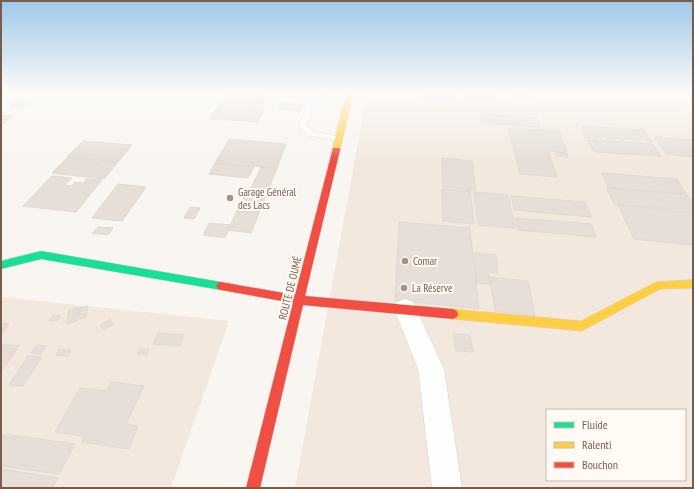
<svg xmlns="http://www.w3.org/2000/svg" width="694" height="489" font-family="'PT Sans Narrow',sans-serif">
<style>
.residential{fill:#f2e8de;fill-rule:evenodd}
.building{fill:#e6ded7;stroke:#e2d8d2}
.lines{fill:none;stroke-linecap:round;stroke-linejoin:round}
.lane-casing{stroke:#d7d1cb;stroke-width:1}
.street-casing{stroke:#d7d1cb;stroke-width:1}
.fast-casing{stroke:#d9d2cb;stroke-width:1}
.slow-casing{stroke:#d9d2cb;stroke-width:1}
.jam-casing{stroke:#d9d2cb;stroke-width:1}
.lane{fill:#fefefd;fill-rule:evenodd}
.street{fill:#fefefd;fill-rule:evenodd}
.fast{fill:#16e098;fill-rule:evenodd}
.slow{fill:#ffcf43;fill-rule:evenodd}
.jam{fill:#f24e42;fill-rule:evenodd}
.poi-dot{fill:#a69286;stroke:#fffaf3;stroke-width:1.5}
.labels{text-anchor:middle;stroke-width:4;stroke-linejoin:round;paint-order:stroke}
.poi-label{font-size:11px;fill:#7a5c4d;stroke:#fffaf3;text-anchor:start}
.street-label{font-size:11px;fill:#7a5c4d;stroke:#fffaf3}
</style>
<rect width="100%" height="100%" fill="#f9f5f0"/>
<path class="residential" d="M367,93h326v395h-398zM547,410h138v70h-138z
M1,297l228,24 -58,167h-170z"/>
<path class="building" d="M252,93h17l-1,4 -18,-1z
M424,93h30l1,7 -31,-2z
M468,93h22l1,8 -23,-1z
M511,93h19l1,5 -19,-1z
M226,94l34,3 -14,24 -36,-2z
M260,97h8l-6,11h3l-7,14 -12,-1z
M17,101l14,1 -8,6 -14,-1z
M281,102l22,2 -3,7 -22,-2z
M480,114l57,4 3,9 -59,-4z
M1,116v-1l12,1 -9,7h-3z
M582,126l62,4 9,12 -6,-1 -2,-2h-7l1,2 -13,-3 1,2h-7l-2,-2h-4l1,2 -9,-1 -1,-3h-4l1,2h-7l-1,-3h-7l2,3h-4l-4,-8h3z
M508,128l51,3 8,21 -19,-1 9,26 -37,-3z
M654,137l39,3v17l-27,-3z
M229,139l57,5 -9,24 -62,-5z
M588,140l65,4 8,12 -67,-4z
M83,141l49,4 -14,17 -51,-5z
M555,152l12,1 1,4 -12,-1z
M67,158l50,5 -13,16 -52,-6z
M442,158l30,3 4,29 -33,-3z
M215,163l39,4 -6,11 -39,-4z
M261,167l16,1 -9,22 -17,-2z
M602,173l75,6 9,15 -78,-7z
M52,176l20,2 -7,7 6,1 4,-4 8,1 3,-4 16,1 -26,32 -53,-6z
M118,184l28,3 -24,34 -30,-3z
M247,188l21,2 -9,23 -22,-2z
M607,188l80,7 6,9v6l-79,-6z
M442,189l28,2 4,33 -31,-3z
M474,192l34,3 7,33 -37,-3z
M511,196l74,6 6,15 -77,-7z
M618,205l75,7v33l-59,-6z
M190,207l10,1 -6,11 -10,-1z
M237,211l22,2 -8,20 -23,-3z
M515,218l76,6 5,13 -78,-7z
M399,222l71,6 9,81 -84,-9z
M209,223l22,2 -6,13 -22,-3z
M98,227l15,1 -5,7 -16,-2z
M474,253l22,2 2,18 -10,-1 2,12 -13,-1z
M490,277l38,4 7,35 -40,-5z
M88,306l-2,11 -7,2 1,-11z
M79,307l-2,14 -10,3 2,-14z
M53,315l7,1 -3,5h-8z
M110,319l4,5 -10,6 -4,-5z
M4,323l5,1 -8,11v-8z
M158,333l26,2 -4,11 -27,-2z
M453,334l17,1 3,17 -17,-1z
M1,344l18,2 -18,26z
M36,345l10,1 -5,8 -10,-1z
M59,349l12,1 -3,6 -12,-1z
M140,349h9l-2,6 -10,-1z
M28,356l14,1 -19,29 -14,-1z
M111,382l33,4 -18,38 12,2 -9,23 -47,-7 2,-6 -29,-4 25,-44 27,3z
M4,434l71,10 -16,30 -58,-8v-27z
M1,469l57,9 -6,10h-51z"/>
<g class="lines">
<g class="lane-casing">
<path id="lane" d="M350,94l3,2 -1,1 -36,3 -10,26 8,6 28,5v4l-33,-5 -11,-9 13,-30z"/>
</g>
<g class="street-casing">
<path id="street" d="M679,93h14v12l-5,-1z
M405,299l8,3 31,67 18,119h-30l-14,-119 -24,-60 3,-7z"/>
</g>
<g class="fast-casing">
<path id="fast" d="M41,251l180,31 3,1 2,3 -2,3 -3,1 -180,-31 -40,10v-8z"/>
</g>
<g class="slow-casing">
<path id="slow" d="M347,93h6l-13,57 -4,2 -4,-2z
M693,280v8l-33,1 -78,42 -129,-12 -4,-2 -1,-3 1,-3 4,-2 128,12 75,-39z"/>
</g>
<g class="jam-casing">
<path id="jam" d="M333,148h6l1,2 -35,146 148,13 4,2 1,3 -1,3 -4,2 -150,-14 -43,183h-14l47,-185 -72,-13 -3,-1 -2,-3 2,-3 3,-1 74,13z"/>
</g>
<use href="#lane" class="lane"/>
<use href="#street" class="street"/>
<use href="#fast" class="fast"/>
<use href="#slow" class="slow"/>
<use href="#jam" class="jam"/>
</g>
<linearGradient id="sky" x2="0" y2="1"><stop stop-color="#9ec9e9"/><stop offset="0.57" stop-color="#fcfaf8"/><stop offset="1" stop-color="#fcfaf8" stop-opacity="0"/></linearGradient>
<rect width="694" height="162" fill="url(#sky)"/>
<g class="poi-dot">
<circle cx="230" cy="198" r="4"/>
<circle cx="405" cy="261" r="4"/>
<circle cx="404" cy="288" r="4"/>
</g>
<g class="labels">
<g class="poi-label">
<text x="238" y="196">Garage Général<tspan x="238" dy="13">des Lacs</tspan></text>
<text x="413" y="265">Comar</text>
<text x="412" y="292">La Réserve</text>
</g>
<g class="street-label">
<text transform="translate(290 288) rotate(-76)" y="4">ROUTE DE OUMÉ</text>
</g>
</g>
<rect width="694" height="489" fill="none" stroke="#7a5c4d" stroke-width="4"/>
<rect x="546" y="409" width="140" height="72" fill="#fffaf3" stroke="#cabbb1"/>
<rect x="554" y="422" width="20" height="6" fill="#16e098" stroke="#cabbb1"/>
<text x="582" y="429" font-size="12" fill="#7a5c4d">Fluide</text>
<rect x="554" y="442" width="20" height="6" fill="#ffcf43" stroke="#cabbb1"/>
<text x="582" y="449" font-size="12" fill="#7a5c4d">Ralenti</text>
<rect x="554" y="462" width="20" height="6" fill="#f24e42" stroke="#cabbb1"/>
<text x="582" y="469" font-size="12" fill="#7a5c4d">Bouchon</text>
</svg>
